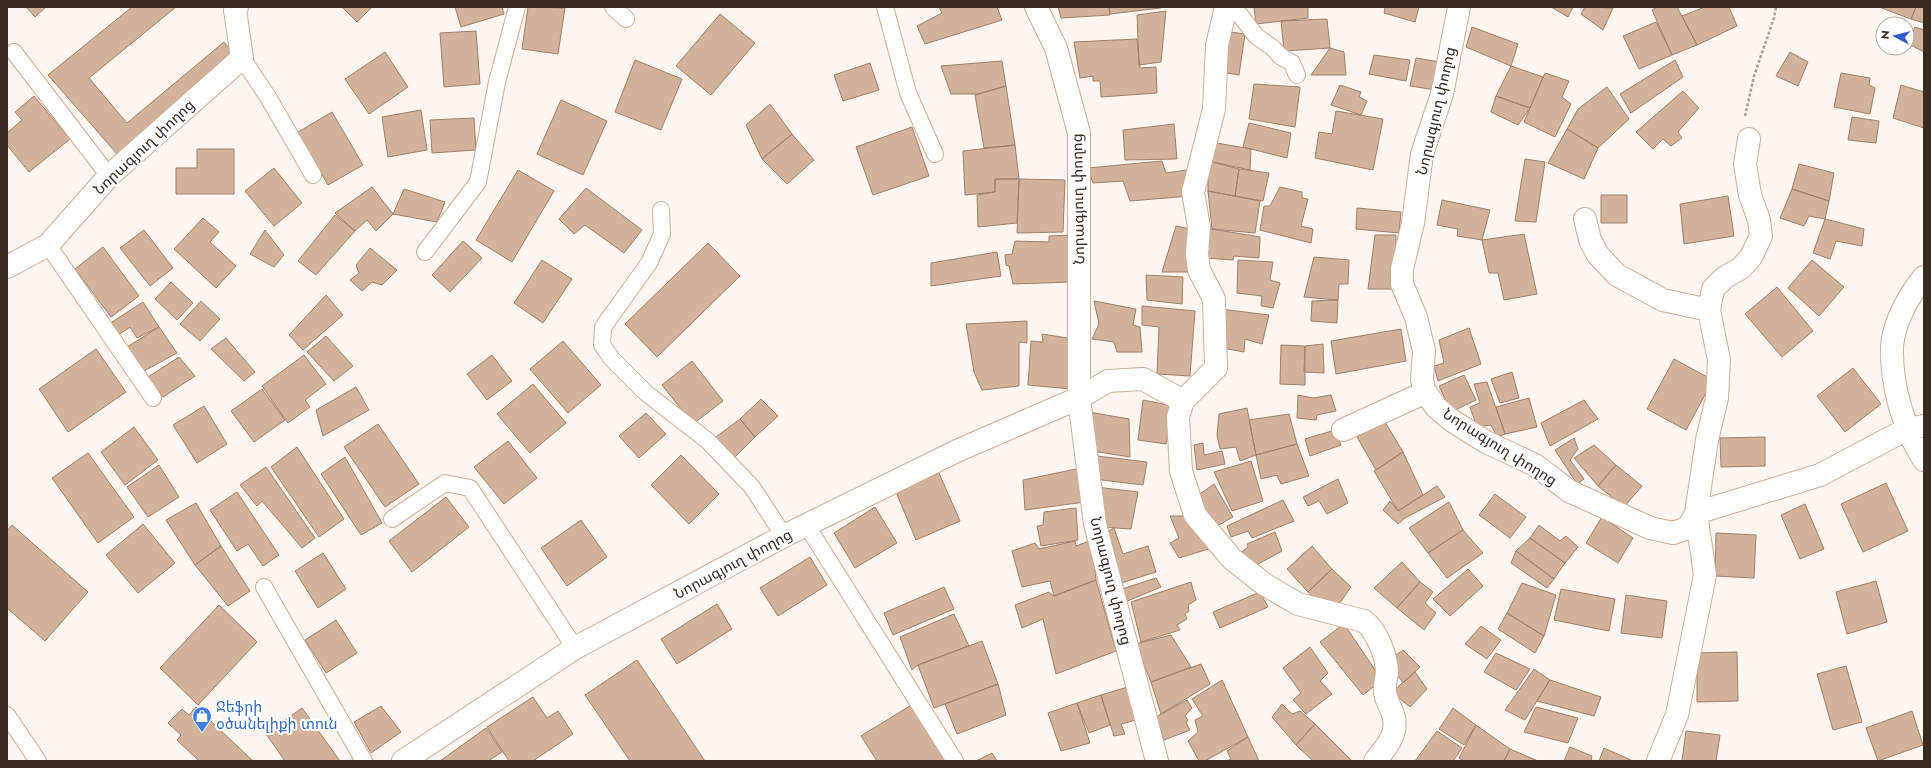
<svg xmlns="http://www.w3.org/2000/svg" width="1931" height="768" font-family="Jost,'Noto Sans Armenian',sans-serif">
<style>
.building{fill:#d3b29b;stroke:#9f806a}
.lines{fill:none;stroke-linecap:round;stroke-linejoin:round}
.lane-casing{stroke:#cfae97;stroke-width:18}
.street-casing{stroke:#cfae97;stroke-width:24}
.path{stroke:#aaa09a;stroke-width:2.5;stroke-dasharray:3 2;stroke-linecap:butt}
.lane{stroke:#fff;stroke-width:16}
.street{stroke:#fff;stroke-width:22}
.labels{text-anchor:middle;stroke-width:4;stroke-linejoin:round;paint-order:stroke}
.street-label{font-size:15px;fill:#382b22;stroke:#fff}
.shop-label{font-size:15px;fill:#366cbe;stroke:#fff;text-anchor:start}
</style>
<rect width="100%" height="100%" fill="#fcf5f0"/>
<path class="building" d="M26,7h20l-11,10z
M132,7h44l-87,71 38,45 97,-81 12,14 -118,99 -70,-80z
M342,7h30l-15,15z
M455,7h47l2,7 -43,13z
M528,7l37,1 -7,46 -36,-5z
M939,7h58l5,13 -77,24 -8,-18 25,-13z
M1058,7h51l1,8 -49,3z
M1109,7h52v1l-51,6z
M1259,7h49v11l-52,6 -2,-16z
M1385,7h34l-4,15 -31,-9z
M1551,7h22l-5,10z
M1585,7l28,1 -10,22 -22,-16z
M1657,7h20l20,38 -25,10 -20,-45z
M1705,7h24l8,19 -40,19 -15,-29z
M1879,7h37l-5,12z
M1916,7h8v16l-13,-4z
M1166,11l-5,51 -22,3 -2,-50z
M720,14l35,29 -44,52 -35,-29z
M1327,19l3,29 -46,3 -3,-30z
M1656,22l16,33 -33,14 -16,-33z
M1472,27l46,17 -7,22 -45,-19z
M1915,27l9,3v22l-17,-9z
M476,31l4,53 -36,3 -4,-54z
M1223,31l22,3 -6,41 -19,-3z
M1137,39l3,29 16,-1 1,26 -56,4 -1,-16h-7v-5l-13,2 -6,-36z
M1330,48l14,4 2,23h-35z
M385,52l23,35 -39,27 -24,-35z
M1790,52l18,10 -10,24 -22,-10z
M1374,55l36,5 -4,21 -37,-7z
M1416,58l24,4 -4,28 -26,-4z
M635,60l47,19 -21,51 -46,-18z
M1675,60l8,17 -52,36 -11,-19z
M1002,61l4,25 -28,8h-27l-10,-28z
M870,63l9,27 -36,11 -9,-26z
M1511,66l32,11 -13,31 -34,-12z
M1545,73l24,8 -7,16 9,7 -16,33 -31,-15z
M1841,73l29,5 -1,7 6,3 -5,26 -36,-7z
M1254,84l46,3 -5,40 -46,-8z
M1340,85l21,7 -2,5 8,4 -6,14 -30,-10z
M1901,85l23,7v36l-31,-10z
M1006,86l9,59 -31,3 -9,-53z
M1607,87l22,32 -31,29 -31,-19 11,-20z
M1683,91l16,17 -21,24 4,6 -11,8 -8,-7 -10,10 -17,-17z
M34,96l36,43 -41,33 -22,-27v-12l15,-13 -7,-8z
M1496,96l34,12 -12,17 -27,-13z
M561,100l46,21 -24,54 -46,-21z
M770,104l22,30 -30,25 -16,-34z
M421,110l6,40 -39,7 -6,-40z
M1336,111l47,8 -10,51 -58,-12 4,-26 13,2z
M332,112l31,53 -35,20 -30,-53z
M1852,117l27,4 -3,22 -28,-3z
M474,118l2,32 -44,3 -2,-33z
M1249,123l42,10 -4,25 -44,-11z
M1174,124l3,35 -52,1 -2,-30z
M912,127l17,49 -56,19 -17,-48z
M1567,129l31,19 -14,31 -36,-16z
M792,134l22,26 -27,24 -25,-25z
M1211,142l40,7 -1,21 -42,-9z
M1015,145l4,34h-24v13l-30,3 -2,-44z
M197,149h37v45h-58v-26h21z
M1525,159l20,3 -9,60 -21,-1z
M1162,161l4,12 21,-3 3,26 -60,5 -7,-20 -30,2 -5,-15z
M1208,161l31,8 -4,27 -27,-5z
M1799,164l35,9 -5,28 -37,-12z
M274,168l28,35 -28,23 -29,-35z
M1239,169l30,4 -6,28 -28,-5z
M518,170l36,21 -42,71 -36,-22z
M995,179h24l-2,44 -39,4 -1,-32 18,-3z
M1019,179l46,1 -2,52 -46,1z
M372,187l21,27 -17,17 -9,-11 -12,11 -20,-18z
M1280,187l22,5v6l6,1 -7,27 12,3 -2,14 -51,-13 4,-24h6z
M586,188l56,42 -18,23 -39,-28 -11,9 -15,-15z
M404,189l41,13 -8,20 -44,-8z
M1792,189l37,12 -4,18 -16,-3 -5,10 -24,-8z
M1208,191l52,10 -5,32 -43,-4z
M1601,195h26v28h-26z
M1728,196l6,40 -50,8 -4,-40z
M1442,200l48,10 -8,30 -25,-4 1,-7 -21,-4z
M1357,208l44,4 -2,21 -43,-4z
M335,215l20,16 -39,44 -18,-14z
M203,218l16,14 -9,10 26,24 -20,22 -42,-39z
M1825,219l39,10 -2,17 -26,-5 -6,18 -17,-6z
M1176,226l19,4 -5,42h-28z
M1206,228l54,9 -1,21 -25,-2 -1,4 -29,-2z
M144,230l29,38 -23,18 -30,-38z
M265,230l19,25 -10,12 -24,-13z
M1524,234l13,60 -33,6 -6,-27h-9l-7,-33z
M1074,235l-2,47 -59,2 -4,-18 -3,-1 -1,-10 7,-1 3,-13 34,1v-6z
M1375,235h21l-1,54h-27z
M463,241l19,17 -32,34 -18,-17z
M708,243l32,33 -83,81 -32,-33z
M103,247l36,49 -28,21 -36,-48z
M370,248l27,22 -15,15 -10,-3 -10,9 -12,-11 9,-7 -3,-8z
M997,252l4,24 -70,10v-23z
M1314,257l35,3 -1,24h-9l-1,16 -34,-3z
M542,260l30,19 -29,44 -29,-20z
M1238,260l35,2 -3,18 10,3 -7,25 -12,-2 1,-10 -25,-3z
M1812,260l32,27 -25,29 -31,-28z
M1146,275l37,2 -1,27 -35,-4z
M171,282l22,21 -16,17 -22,-21z
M1777,287l36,44 -31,26 -37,-43z
M326,295l17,20 -40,35 -14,-15z
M1338,300l-1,23 -26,-2 1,-20z
M201,301l19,18 -20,22 -20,-17z
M1094,301l42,8 -3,16 7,2 2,25h-25l-3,-10 -22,-3 7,-15z
M143,302l16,25 -22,11 -7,-11 -13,9 -5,-14z
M1142,306l53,5 -5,65 -33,-2 2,-47 -17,-2z
M1221,309l48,6 -7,29 -17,-5 -1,13 -22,-4z
M1027,321v22l-8,-1v44l-37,4 -8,-18 -8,-48z
M159,327l18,26 -35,19 -15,-25z
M1469,328l12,36 -43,17 -4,-15 10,-3 -5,-23z
M1401,329l5,32 -70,13 -5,-33z
M1042,334l32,5 -3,50 -43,-4 3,-44 12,1z
M326,336l27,30 -19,15 -27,-29z
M226,338l29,34 -11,9 -33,-32z
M563,341l38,44 -33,28 -38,-44z
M1323,344l1,29 -20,-1 1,-26z
M1281,345l24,1v39l-25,-1z
M96,349l30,43 -58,40 -29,-43z
M304,355l22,29 -21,16 5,7 -22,16 -26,-37z
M492,355l20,26 -25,19 -20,-26z
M179,357l16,19 -32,21 -15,-20z
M1674,359l39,21 -27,50 -39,-21z
M692,361l31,40 -30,23 -31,-39z
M1853,368l28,36 -36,28 -28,-36z
M1512,372l7,26 -19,5 -9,-24z
M1464,375l12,25 -25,12 -12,-26z
M1487,382l18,52 -8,3 -6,-12 -14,2 -7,-20 10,-4 -6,-19z
M533,384l33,39 -36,30 -33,-39z
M356,387l13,23 -46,26 -7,-26z
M262,389l23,31 -31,22 -23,-31z
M1298,395l15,3 18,-3 5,16 -19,4 -1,5 -19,-2z
M1529,398l8,29 -32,7 -9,-27z
M761,399l17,17 -23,21 -15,-18z
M1143,400l30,6 -7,38 -28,-4z
M1584,400l14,19 -48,27 -9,-23z
M204,406l23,38 -30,19 -24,-38z
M1247,408l9,47 -16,6 -4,-14 -16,2 -3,-14 2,-21z
M1089,412l40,7 1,38 -38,-6z
M646,413l20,21 -27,24 -20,-22z
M1289,414l8,30 -41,11 -7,-35z
M740,419l15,18 -20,20 -19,-20z
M1385,422l18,30 -27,18 -19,-33z
M378,424l41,60 -34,23 -41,-60z
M134,427l24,33 -33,25 -24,-33z
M1335,430l6,15 -31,11 -5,-17z
M1765,437v29l-44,1 -1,-29z
M1574,438l4,11 -8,11 14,19 -7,5 -22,-34z
M508,441l29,37 -33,26 -30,-37z
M1203,443l1,12 18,-4 3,13 -28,6 -3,-25z
M1297,444l12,32 -28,8 -4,-9 -16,4 -5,-24z
M1594,445l22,20 -18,21 -24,-28z
M297,447l47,72 -25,18 -48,-70z
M1403,452l20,43 -25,16 -24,-40z
M88,453l46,64 -36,26 -46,-65z
M681,455l38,39 -30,30 -38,-39z
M1097,456l50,6 -4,23 -49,-6z
M345,457l37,66 -21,12 -40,-61z
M1251,461l12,40 -31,10 -18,-39z
M159,465l20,32 -31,20 -21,-30z
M1616,465l26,21 -18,21 -26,-21z
M266,467l49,71 -13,10 -40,-47 -5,5 -17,-21z
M1081,468l4,34 -60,8 -2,-30z
M939,473l21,48 -44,19 -20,-48z
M1338,479l10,24 -21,11 -8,-13 -11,5 -5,-9z
M1886,483l22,48 -45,21 -22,-48z
M1214,484l19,33 -21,12 -15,-33z
M1437,486l8,11 -40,21 -7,6 -15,-14 7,-9 8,10z
M1096,487l42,5 -7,37 -30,-2z
M237,492l42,63 -16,11 -15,-22 -11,7 -27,-41z
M1495,494l31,23 -16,21 -31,-23z
M446,497l23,30 -57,45 -23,-31z
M1283,500l11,21 -42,17 -4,-7 -17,6 -4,-11z
M1449,502l14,28 -35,23 -19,-25z
M196,503l25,43 -26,19 -29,-45z
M1805,504l19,45 -24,10 -19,-44z
M875,507l22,36 -42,25 -21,-35z
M1076,508l2,32 -37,6 -4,-20 6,-1 1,-13z
M1170,516h17l28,31 -36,11 -9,-15 9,-5z
M1602,517l31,21 -15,25 -32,-20z
M581,520l26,37 -40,29 -26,-38z
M143,524l32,39 -37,30 -32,-38z
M12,525l76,67 -43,49 -38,-33v-77z
M1539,525l21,16 6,-5 12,11 -13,16 -35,-25z
M1114,528l9,26 25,-8 8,26 -38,12 -13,-51z
M1463,530l20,23 -36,25 -19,-25z
M1275,532l7,19 -31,17 -13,-13 10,-8 -1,-3z
M1716,533l40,2 -2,43 -39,-2z
M1530,538l35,25 -11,16 -38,-28z
M1092,540l4,40 -42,16 -4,-15 -28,6 -10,-36 23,-8 4,6 36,-8 1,5z
M221,546l29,45 -22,15 -33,-41z
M1312,546l20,23 -24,23 -21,-23z
M1516,551l38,28 -7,9 -36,-25z
M323,553l23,36 -28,19 -23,-37z
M810,557l17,28 -49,31 -18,-28z
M1402,562l18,20 -23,26 -23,-20z
M1332,569l19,18 -14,20h-16l-13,-15z
M1468,569l15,17 -33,30 -17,-17z
M1156,578l5,9 -36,15 -3,-13z
M1096,580l20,71 -60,23 -13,-55 -21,9 -7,-23 34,-13 5,4z
M1876,581l11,41 -40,12 -11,-42z
M1191,582l5,18 -8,5 1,6 -4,3 2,5 -10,6 3,5 -39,12 -10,-40z
M1420,582l13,10 -8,11 11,10 -12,17 -27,-22z
M1522,583l34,12 -12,41 -37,-23z
M944,587l10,22 -61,26 -9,-22z
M1561,589l54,10 -6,32 -55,-11z
M1260,592l8,15 -48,21 -7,-16z
M1626,595l41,6 -5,37 -41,-5z
M717,604l15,25 -55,35 -16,-25z
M219,605l38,37 -59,63 -38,-37z
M1507,613l37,23 -9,17 -37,-24z
M954,614l15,32 -51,19 -6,5 -12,-33z
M336,620l21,33 -31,20 -21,-33z
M1344,624l38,56 -19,15 -43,-53z
M1481,626l20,14 -14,19 -22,-15z
M1171,635l20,32 -40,15 -16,-38z
M982,641l16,43 -64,24 -16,-43z
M1310,647l18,26 -8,8 12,13 -26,20 -13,-14 8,-7 -18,-25z
M1403,650l17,17 -17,16 -15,-22z
M1737,652l1,49 -41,1v-49z
M1496,653l34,16 -14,21 -32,-18z
M637,660l68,101h-75l-45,-66z
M1201,664l9,20 -49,30 -10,-32z
M1846,666l16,56 -29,8 -16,-56z
M1534,669l16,11 -25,40 -20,-10z
M1415,672l12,17 -17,18 -18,-15z
M1222,680l26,57 -43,24h-6l-11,-20 10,-9 -3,-12 8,-4 -11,-17z
M1550,680l51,17 -7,19 -57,-15z
M998,684l8,31 -49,19 -12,-30z
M1131,686l9,33 -19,5 4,10 -11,2 -13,-41z
M1101,695l9,30 -21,8 -12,-30z
M533,697l14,21 11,-7 15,23 -40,27h-24l-22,-34z
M1187,700l5,8 -7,8 3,4 -2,3 4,7 -26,10 -8,-23z
M1077,703l13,40 -29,8 -13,-38z
M913,704l35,57h-71l-16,-25z
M1282,704l10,10 8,-3 15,13 -19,21 -24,-28z
M381,706l20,26 -30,21 -17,-31z
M196,707l57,54h-54l-22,-21 4,-5 -13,-12 14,-14 7,6z
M1536,707l42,11 -10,25 -44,-11z
M302,708l38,53h-55l-19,-27z
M1453,708l23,17 -12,20 -25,-16z
M1912,711l11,34 -45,16 -12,-33z
M1315,724l37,37h-39l-17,-16z
M1476,725l34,24 -6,12h-40l-5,-3z
M486,728l16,24 -14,9h-48z
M1437,731l25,17 -9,13h-38z
M1686,731l34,4 -4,26h-34z
M1248,737l11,24h-32l4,-2 -4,-8z
M1570,747l22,9 -1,5h-27z
M1604,748l29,13h-34z
M1510,749l28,12h-34z
M992,753l5,8h-21z"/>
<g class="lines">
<g class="lane-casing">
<path id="lane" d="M613,7l13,12
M885,7l23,86 27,61
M1234,7l22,29 17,12 7,8 12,7 5,12
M14,52l95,124
M242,58l26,39 45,78
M661,210l1,24 -13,29 -46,64 -1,18 10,14 34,34 62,48 44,46 32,49
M48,245l105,153
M425,252l53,-70 19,-100 20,-75
M392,519l53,-36 25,5 105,160
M807,526l148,235
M264,587l100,174
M7,715l31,46"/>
</g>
<g class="street-casing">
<path id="street" d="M1036,7l20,41 23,85v265l16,126 62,237
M1226,7l-9,38 -3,64 -21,83 6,35 -2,27 2,16 15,29 2,69 -33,33 -5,16 3,54 14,44 37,44 32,25 34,20 66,17c13,10 23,36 23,52 -1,7 -3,13 -2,19 2,15 12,20 9,38 -2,12 -12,22 -19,31
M1459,7l-17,87 -20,60 -9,69 -11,46v15l14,33 8,34 -2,28 2,11 12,17 15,13 35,22 49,23 34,26 81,37 23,5 15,-5 8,-15 124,-38 87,-46 17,-3
M1585,219l5,21 8,15 19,20 46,25 46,10
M7,267l41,-22 61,-69 133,-118 -7,-48 2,-3
M1924,277c-15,18 -30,45 -32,69 -1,40 11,81 32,114
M1343,430l83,-38
M403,761l172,-113 209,-112 175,-86 120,-52 29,-17 35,-2 40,22
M1658,761l19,-46 28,-140 -9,-62 11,-73 10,-42 2,-38 -10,-50 4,-21 11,-11 17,-10 10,-11 10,-21 -2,-16 -9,-25 -5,-31 4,-25"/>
</g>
<path class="path" d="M1745,116l9,-40 20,-58 2,-11"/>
<use href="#lane" class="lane"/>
<use href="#street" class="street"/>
</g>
<defs>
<g id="shop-pin" transform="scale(1)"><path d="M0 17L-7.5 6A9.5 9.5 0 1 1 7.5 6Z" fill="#3f7fe0" stroke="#fff"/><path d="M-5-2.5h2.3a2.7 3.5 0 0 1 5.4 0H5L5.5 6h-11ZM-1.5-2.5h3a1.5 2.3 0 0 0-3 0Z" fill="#fff"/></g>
</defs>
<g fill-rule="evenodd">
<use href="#shop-pin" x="202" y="716"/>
</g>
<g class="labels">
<g class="street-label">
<text transform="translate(1436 111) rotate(-77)" y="5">Նորագյուղ փողոց</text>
<text transform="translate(144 147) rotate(-43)" y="5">Նորագյուղ փողոց</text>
<text transform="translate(1078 199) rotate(-91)" y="5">Նորագյուղ փողոց</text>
<text transform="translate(1500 447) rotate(32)" y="5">Նորագյուղ փողոց</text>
<text transform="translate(733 564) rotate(-28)" y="5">Նորագյուղ փողոց</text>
<text transform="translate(1111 581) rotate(76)" y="5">Նորագյուղ փողոց</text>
</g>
<g class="shop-label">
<text x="216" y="712">Ջեֆրի<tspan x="216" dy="17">օծանելիքի տուն</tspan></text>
</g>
</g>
<rect width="1931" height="768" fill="none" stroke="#382b22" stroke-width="16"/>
<g transform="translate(1895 36) rotate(277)"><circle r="19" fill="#ffffff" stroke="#afaaa7"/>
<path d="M0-3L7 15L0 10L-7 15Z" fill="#385bcc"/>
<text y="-6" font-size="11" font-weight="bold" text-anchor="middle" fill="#382b22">N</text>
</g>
</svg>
